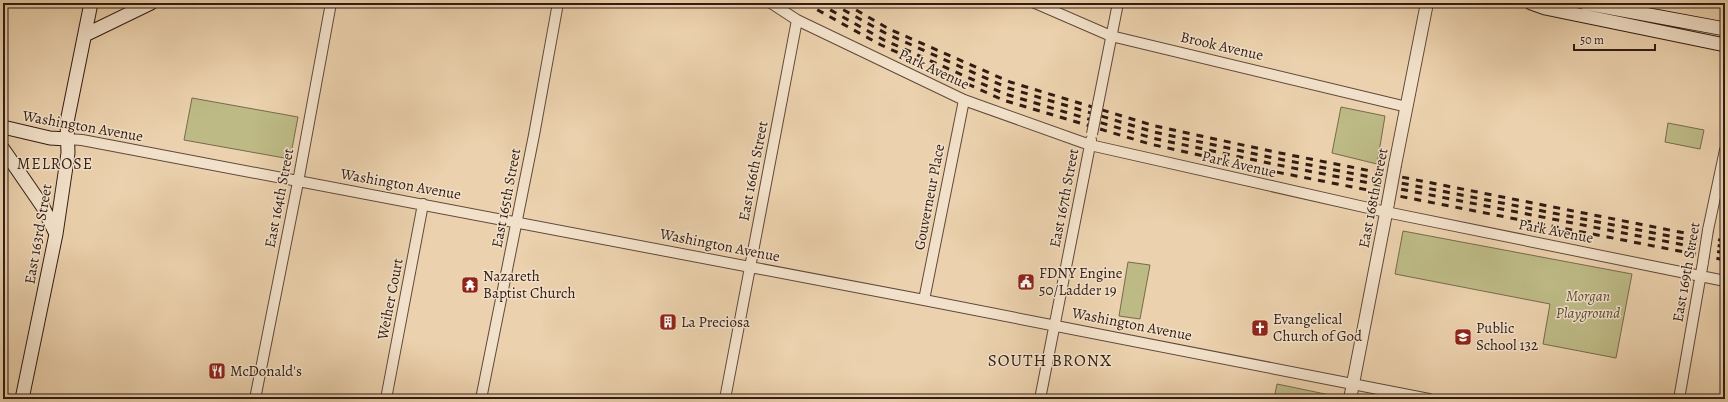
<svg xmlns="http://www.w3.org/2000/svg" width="1728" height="402" font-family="Alegreya,serif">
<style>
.green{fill:#bdba86;stroke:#776a4c}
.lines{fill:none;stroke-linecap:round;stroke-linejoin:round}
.minor-casing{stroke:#60483a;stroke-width:12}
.tertiary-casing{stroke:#60483a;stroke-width:14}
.secondary-casing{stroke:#311b13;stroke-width:15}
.minor{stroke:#f2e1ca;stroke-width:10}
.tertiary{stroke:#f2e1ca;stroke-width:12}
.secondary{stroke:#f2e1ca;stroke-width:13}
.rail{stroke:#311b13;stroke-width:3;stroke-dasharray:7 7;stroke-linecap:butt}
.minor-bridge-casing{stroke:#60483a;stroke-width:12;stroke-linecap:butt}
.tertiary-bridge-casing{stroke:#60483a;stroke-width:14;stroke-linecap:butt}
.minor-bridge{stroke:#f2e1ca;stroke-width:10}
.tertiary-bridge{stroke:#f2e1ca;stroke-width:12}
.labels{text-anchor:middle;stroke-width:3;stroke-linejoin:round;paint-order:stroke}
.street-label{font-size:15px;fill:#311b13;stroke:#f2e1ca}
.poi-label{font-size:15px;fill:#311b13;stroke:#f2e1ca;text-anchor:start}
.park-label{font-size:15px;font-style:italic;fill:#5b4b36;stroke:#f2e1ca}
.neighbourhood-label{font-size:16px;letter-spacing:1px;fill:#311b13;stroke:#f2e1ca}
.quarter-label{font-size:17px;letter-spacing:1px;fill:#311b13;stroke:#f2e1ca}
</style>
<rect width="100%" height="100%" fill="#ebd1ad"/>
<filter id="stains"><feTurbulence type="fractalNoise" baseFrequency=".005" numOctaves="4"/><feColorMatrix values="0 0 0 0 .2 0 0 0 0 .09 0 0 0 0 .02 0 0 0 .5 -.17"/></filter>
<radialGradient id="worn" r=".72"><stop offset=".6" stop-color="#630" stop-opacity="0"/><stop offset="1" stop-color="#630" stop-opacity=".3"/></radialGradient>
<path class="green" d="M192,98l106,19 -8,42 -106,-19z
M1341,107l44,9 -8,48 -45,-11z
M1668,123l36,7 -4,19 -35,-7z
M1403,231l229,43 -16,84 -73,-14 7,-40 -155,-30z
M1128,262l22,3 -10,54 -21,-3z
M1277,384l53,11 -1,4h-55z"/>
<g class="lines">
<g class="minor-casing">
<path id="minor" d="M771,3l26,17 167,80 126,45 296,67 339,69
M1035,3l76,33 296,71
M1098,104l20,-101
M67,139l15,1 842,160 505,99
M1708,230l17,-80
M924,300l40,-200
M255,399l43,-217 33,-179
M386,399l37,-195
M481,399l53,-264 24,-132
M725,399l72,-379
M1040,399l51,-259
M1679,399l24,-137"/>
</g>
<g class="tertiary-casing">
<path id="tertiary" d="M1395,165l32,-162
M1350,399l38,-196"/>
</g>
<g class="secondary-casing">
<path id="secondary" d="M1531,3l14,5 180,37
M1585,3l140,26
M85,35l66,-32
M3,127l47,11 17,1
M3,149l40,58 13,27
M22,399l34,-165 12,-81 -1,-31 24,-119"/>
</g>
<use href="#minor" class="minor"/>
<use href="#tertiary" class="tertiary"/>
<use href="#secondary" class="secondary"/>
<path class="rail" d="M805,3l76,42 122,55 147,44 121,27 454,89
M818,3l66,37 121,54 147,44 121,26 452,89
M831,3l56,31 121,54 146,44 120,26 451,89
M844,3l45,26 121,53 145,44 120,26 450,89"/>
<g class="minor-bridge-casing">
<path id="minor-bridge" d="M1092,134l6,-30
M1703,262l5,-32"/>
</g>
<g class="tertiary-bridge-casing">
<path id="tertiary-bridge" d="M1388,203l7,-38"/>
</g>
<use href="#minor-bridge" class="minor-bridge"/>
<use href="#tertiary-bridge" class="tertiary-bridge"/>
</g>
<defs>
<g id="civic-square" transform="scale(0.9)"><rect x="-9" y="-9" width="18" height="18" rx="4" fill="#8f2418" stroke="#f2e1ca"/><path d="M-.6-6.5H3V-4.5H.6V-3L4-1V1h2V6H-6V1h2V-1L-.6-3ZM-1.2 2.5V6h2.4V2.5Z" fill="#fff"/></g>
<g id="temple-square" transform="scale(0.9)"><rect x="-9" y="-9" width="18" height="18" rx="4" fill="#8f2418" stroke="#f2e1ca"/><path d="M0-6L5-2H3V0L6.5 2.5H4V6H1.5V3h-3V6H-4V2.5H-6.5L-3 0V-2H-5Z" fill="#fff"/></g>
<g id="building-square" transform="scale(0.9)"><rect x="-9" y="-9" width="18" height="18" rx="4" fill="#8f2418" stroke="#f2e1ca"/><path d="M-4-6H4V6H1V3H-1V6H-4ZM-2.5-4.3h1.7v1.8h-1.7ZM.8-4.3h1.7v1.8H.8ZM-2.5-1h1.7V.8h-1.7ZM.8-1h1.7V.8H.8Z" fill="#fff"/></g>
<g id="church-square" transform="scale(0.9)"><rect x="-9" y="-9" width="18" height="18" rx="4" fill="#8f2418" stroke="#f2e1ca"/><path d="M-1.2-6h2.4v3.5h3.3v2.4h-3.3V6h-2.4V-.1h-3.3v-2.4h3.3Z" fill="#fff"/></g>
<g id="school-square" transform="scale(0.9)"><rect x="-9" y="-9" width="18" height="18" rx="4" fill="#8f2418" stroke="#f2e1ca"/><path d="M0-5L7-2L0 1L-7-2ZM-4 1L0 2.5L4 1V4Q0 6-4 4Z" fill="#fff"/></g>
<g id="restaurant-square" transform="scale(0.9)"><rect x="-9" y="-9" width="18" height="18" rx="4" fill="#8f2418" stroke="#f2e1ca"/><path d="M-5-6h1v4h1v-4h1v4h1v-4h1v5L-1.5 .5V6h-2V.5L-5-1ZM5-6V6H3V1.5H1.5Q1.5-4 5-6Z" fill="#fff"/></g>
</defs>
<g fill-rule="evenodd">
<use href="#civic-square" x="1026" y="282"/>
<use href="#temple-square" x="470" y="285"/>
<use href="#building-square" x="668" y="322"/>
<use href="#church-square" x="1260" y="328"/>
<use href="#school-square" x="1463" y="337"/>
<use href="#restaurant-square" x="217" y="371"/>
</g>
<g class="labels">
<g class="street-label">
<text transform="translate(1222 46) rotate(13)" y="5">Brook Avenue</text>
<text transform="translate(934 69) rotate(25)" y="5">Park Avenue</text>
<text transform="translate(83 126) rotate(10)" y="5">Washington Avenue</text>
<text transform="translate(1239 164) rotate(13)" y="5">Park Avenue</text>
<text transform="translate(753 171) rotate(-79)" y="5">East 166th Street</text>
<text transform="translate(401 184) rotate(10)" y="5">Washington Avenue</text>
<text transform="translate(929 197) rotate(-79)" y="5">Gouverneur Place</text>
<text transform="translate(279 198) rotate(-79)" y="5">East 164th Street</text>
<text transform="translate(506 198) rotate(-79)" y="5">East 165th Street</text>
<text transform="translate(1064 198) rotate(-79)" y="5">East 167th Street</text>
<text transform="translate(1373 198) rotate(-79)" y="5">East 168th Street</text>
<text transform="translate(1556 231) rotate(11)" y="5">Park Avenue</text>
<text transform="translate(38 234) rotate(-80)" y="5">East 163rd Street</text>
<text transform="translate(720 245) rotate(11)" y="5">Washington Avenue</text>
<text transform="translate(1686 272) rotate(-80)" y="5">East 169th Street</text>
<text transform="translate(390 299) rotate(-79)" y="5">Weiher Court</text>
<text transform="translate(1132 324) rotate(11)" y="5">Washington Avenue</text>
</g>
<g class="poi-label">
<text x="1039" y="278">FDNY Engine<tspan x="1039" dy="17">50/Ladder 19</tspan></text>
<text x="483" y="281">Nazareth<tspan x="483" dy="17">Baptist Church</tspan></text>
<text x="1273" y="324">Evangelical<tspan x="1273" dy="17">Church of God</tspan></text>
<text x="681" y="327">La Preciosa</text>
<text x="1476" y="333">Public<tspan x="1476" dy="17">School 132</tspan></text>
<text x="230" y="376">McDonald's</text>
</g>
<g class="park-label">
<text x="1588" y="301">Morgan<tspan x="1588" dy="17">Playground</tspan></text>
</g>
<g class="neighbourhood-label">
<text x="55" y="169">MELROSE</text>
</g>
<g class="quarter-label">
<text x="1050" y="366">SOUTH BRONX</text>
</g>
</g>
<rect width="1728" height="402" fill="none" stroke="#ebd1ad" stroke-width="16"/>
<rect x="4" y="4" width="1720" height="394" fill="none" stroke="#311b13" stroke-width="2"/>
<rect x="8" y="8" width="1712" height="386" fill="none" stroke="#311b13"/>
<path d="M1574 44v6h81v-6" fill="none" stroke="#311b13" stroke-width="2"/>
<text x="1580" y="44" font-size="12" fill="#311b13" stroke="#f2e1ca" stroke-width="3" paint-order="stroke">50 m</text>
<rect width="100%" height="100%" filter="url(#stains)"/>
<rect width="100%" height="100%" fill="url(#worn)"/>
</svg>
